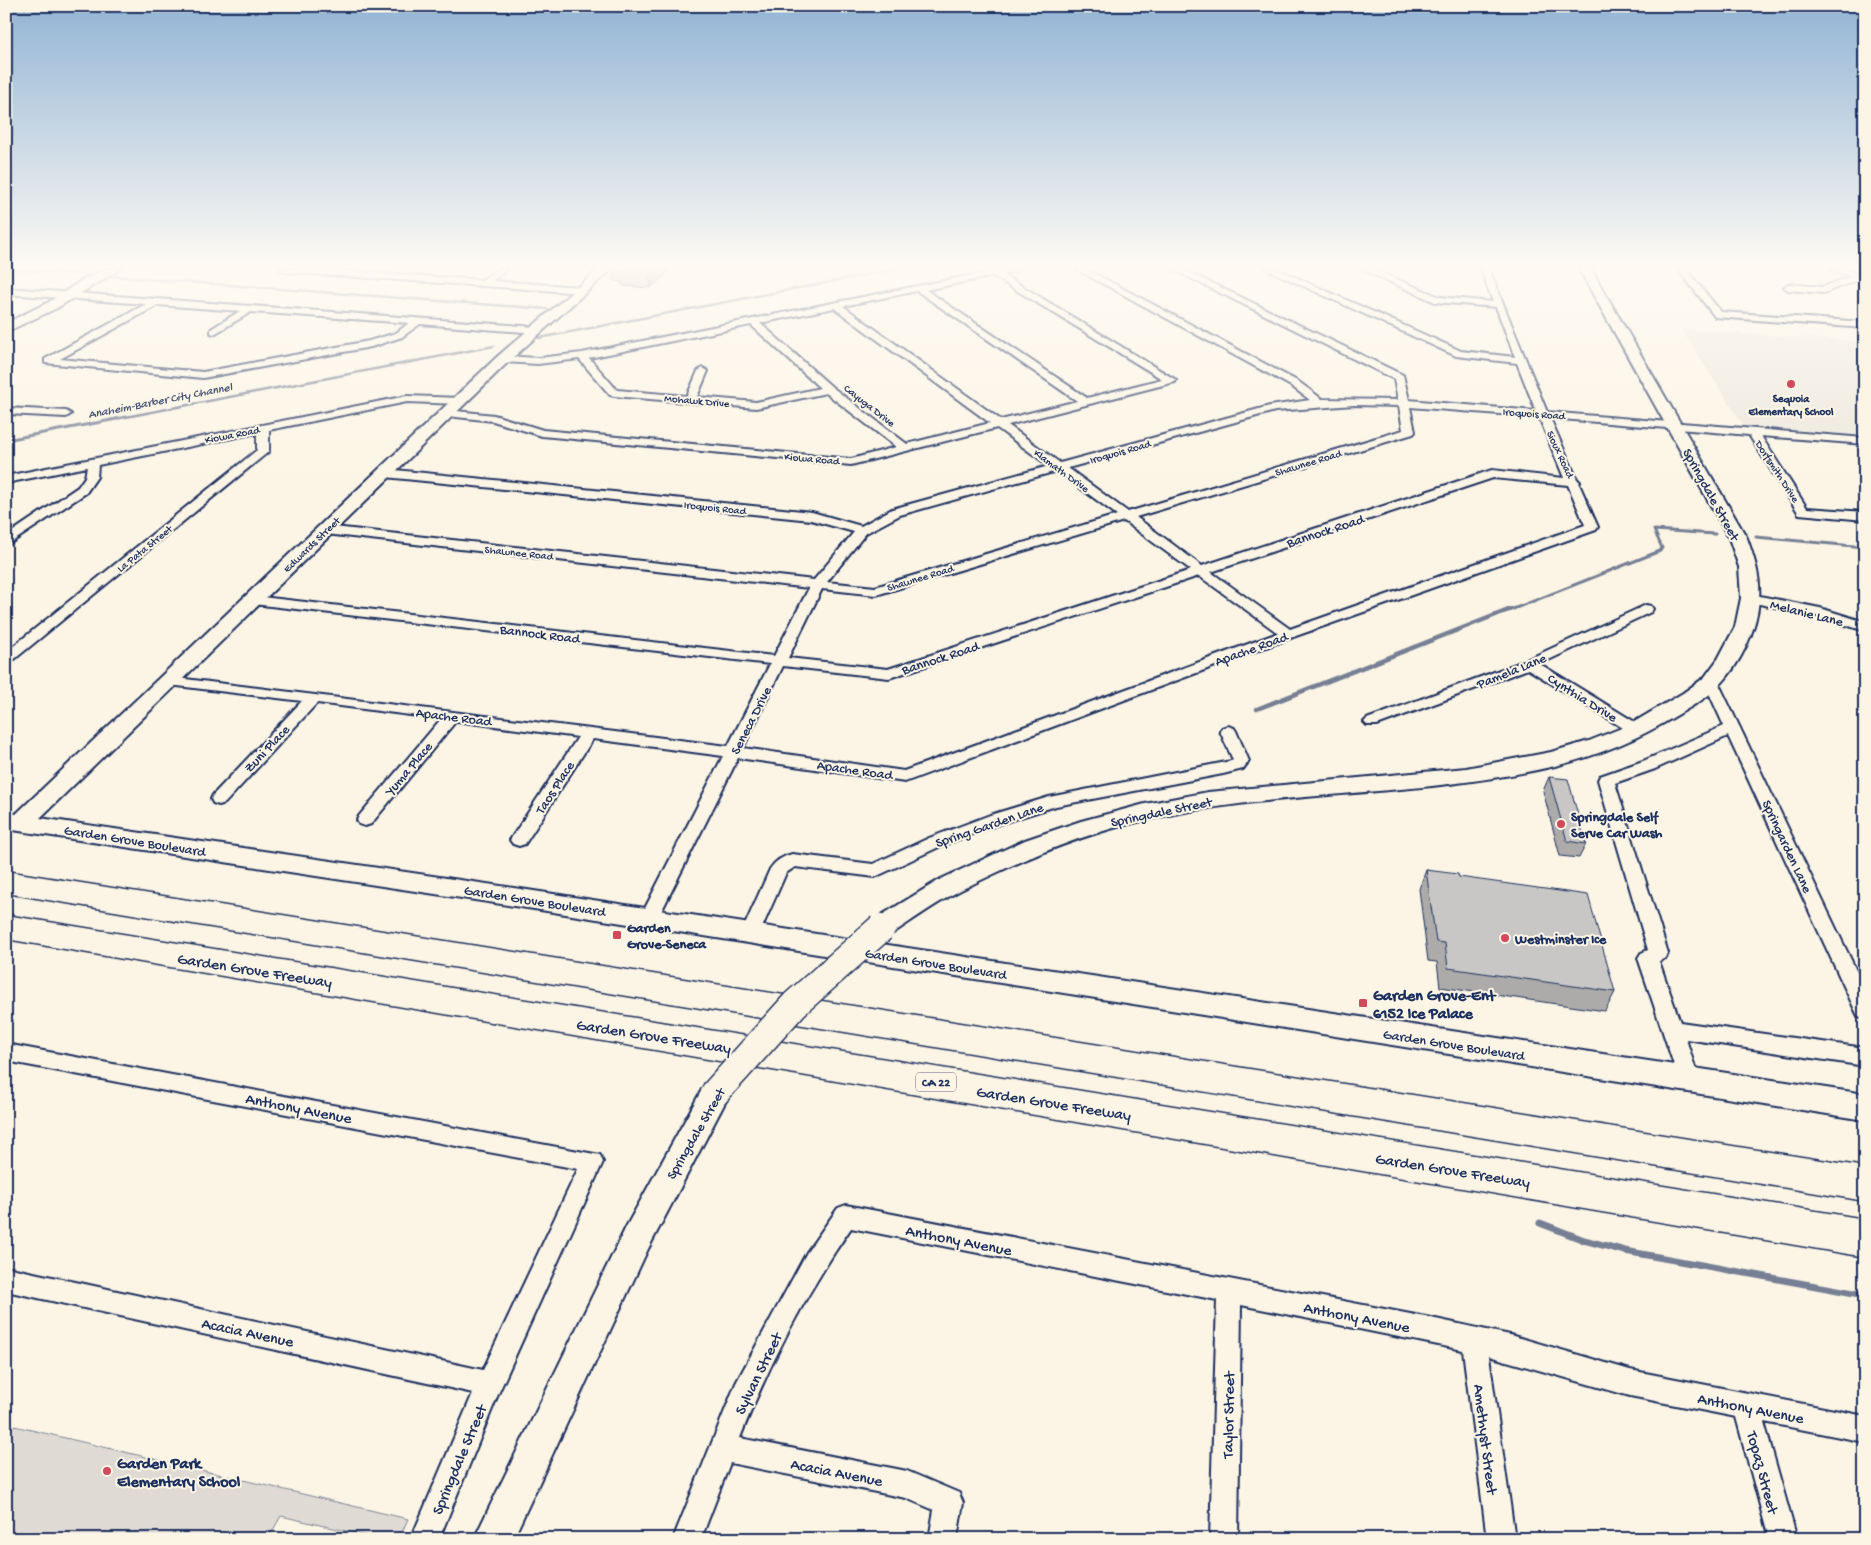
<svg xmlns="http://www.w3.org/2000/svg" width="1871" height="1545" font-family="'Gochi Hand',sans-serif">
<style>
.built{fill:#ece7dc}
.green{fill:#dfdbd4;stroke:#7d8599}
.lines{fill:none;stroke-linecap:round;stroke-linejoin:round}
.stream-far3{stroke:#767f94;stroke-width:2.5}
.stream-far2{stroke:#767f94;stroke-width:3}
.stream-far1{stroke:#767f94;stroke-width:4.5}
.stream{stroke:#767f94;stroke-width:7}
.street-casing{stroke:#1b2f5e;stroke-width:4}
.secondary-casing{stroke:#1b2f5e;stroke-width:4}
.highway-casing{stroke:#1b2f5e;stroke-width:3}
.street{fill:#fcf5e5;fill-rule:evenodd}
.secondary{fill:#fcf5e5;fill-rule:evenodd}
.highway{fill:#fcf5e5;fill-rule:evenodd}
.secondary-bridge-casing{stroke:#1b2f5e;stroke-width:31;stroke-linecap:butt}
.secondary-bridge{stroke:#fcf5e5;stroke-width:28}
.wall{fill:#acabaa;stroke:#1b2f5e}
.shaded-wall{fill:#8c8b8b;stroke:#1b2f5e}
.building{fill:#c8c7c6;stroke:#1b2f5e}
.poi-dot{fill:#d1495b;stroke:#fcf5e5;stroke-width:2}
.labels{text-anchor:middle;stroke-width:4;stroke-linejoin:round;paint-order:stroke}
.far-poi-label{font-size:11px;font-weight:bold;fill:#1b2f5e;stroke:#fcf5e5}
.far-street-label{font-size:11px;fill:#1b2f5e;stroke:#fcf5e5}
.far-water-label{font-size:12px;font-style:italic;fill:#485779;stroke:#fcf5e5}
.shield{fill:#fcf5e5;stroke:#5e6a86;stroke-width:1}
.shield-label{font-size:12px;font-weight:bold;fill:#1b2f5e}
.street-label{font-size:14px;fill:#1b2f5e;stroke:#fcf5e5}
.poi-label{font-size:14px;font-weight:bold;fill:#1b2f5e;stroke:#fcf5e5;text-anchor:start}
.near-street-label{font-size:16px;fill:#1b2f5e;stroke:#fcf5e5}
.near-poi-label{font-size:16px;font-weight:bold;fill:#1b2f5e;stroke:#fcf5e5;text-anchor:start}
</style>
<rect width="100%" height="100%" fill="#fcf5e5"/>
<filter id="ink" filterUnits="userSpaceOnUse"><feTurbulence type="fractalNoise" baseFrequency=".02" numOctaves="2"/><feDisplacementMap in="SourceGraphic" scale="10" xChannelSelector="R" yChannelSelector="G"/><feConvolveMatrix kernelMatrix="1 2 1 2 8 2 1 2 1" color-interpolation-filters="sRGB"/></filter>
<g filter="url(#ink)">
<path class="built" d="M1681,329l184,13v94l-121,-10z"/>
<path class="green" d="M6,1424l402,95 -9,20h-18l-100,-23 -13,23h-262z"/>
<g class="lines">
<path class="stream-far3" d="M6,269l87,6
M108,276l439,33
M539,338l358,-69
M110,420l384,-74"/>
<path class="stream-far2" d="M6,440l111,-21
M1756,537l109,10
M1508,611l152,-60 2,-3 -8,-18 61,4"/>
<path class="stream-far1" d="M1257,709l254,-100"/>
<path class="stream" d="M1540,1223l44,17 41,11 240,44"/>
<g class="street-casing">
<path id="street" d="M280,269h38l164,11 16,-11h9l-15,12 90,6 4,3 -4,3 -298,-21z
M1003,269h16l-1,2 -16,3 174,106 -1,2 -167,43 52,38 210,-57 40,-6 -19,-14 -215,-117h10l213,113 23,17 76,1 -4,-21 -222,-110h10l221,106 6,25 127,11 -19,-48 -61,-7 -190,-87h11l184,82 54,6 -19,-50 -61,-5 -74,-33h11l68,28 53,5 -12,-33h8l58,143 318,26v6l-104,-8 46,72 58,4v8l-66,-6 -50,-79 -199,-17 27,61 3,3 -1,2 19,43 -2,3 -303,107 -388,145 -167,-24 -80,160 -2,5 -7,2 -7,-2 -2,-5 83,-162 -130,-17 -68,105 -6,2 -6,-2 -3,-4 68,-103 -122,-16 -85,103 -6,2 -6,-2 -2,-4 2,-4 82,-97 -124,-16 -92,100 -6,2 -6,-2 -2,-4 2,-4 89,-94 -133,-16 -5,-1 -2,-3 2,-3 5,-1 559,69 42,-82 -517,-60 -7,-4 7,-4 521,60 35,-68 -484,-54 -6,-4 6,-4 489,54 40,-48 -43,-12 -426,-43 -6,-4 6,-4 427,43 49,14 31,-17 157,-43 -52,-38 -146,37 -309,-29 -49,-15 -46,-5 -5,-3 5,-3 47,5 49,15 308,29 45,-12 -70,-54 -70,15 -142,-12 -4,-1 -31,-36 -41,5 -35,-2 -5,-3 5,-3 35,2 44,-5zM993,276l169,103 -75,19 -161,-108zM917,291l160,110 -76,19 -158,-114zM834,308l156,115 -83,21 -75,-57 -72,-64zM751,325l69,63 -64,14 -59,-5 11,-26 -5,-3 -5,3 -11,25 -70,-6 -28,-32zM1354,405l45,1 4,24 -275,82 -60,-44 207,-57zM1410,407l129,10 25,61 -72,-8 -290,96 -66,-49 277,-83 2,-2zM1057,471l60,44 -242,72 -48,-5 39,-49 34,-18zM1493,478l75,7 17,40 -295,104 -79,-57zM1124,521l67,49 -303,99 -100,-11 34,-69 54,6zM1199,576l79,57 -374,138 -161,-23 40,-82 106,12z
M1678,269h8l35,43 144,10v6l-150,-11z
M1830,269h13l22,6v4h-5l-36,14 -36,-3 -4,-3 4,-3 35,3 28,-11z
M6,288l530,39 5,3 -5,3 -116,-9 -18,13 -31,10 -168,31 -158,-15v-4l101,-55 -140,-10zM158,305l82,6 -29,18v4l3,1 37,-22 158,11 -13,10 -27,8 -166,31 -143,-13z
M407,396l53,2 5,3 -5,3 -53,-2 -138,28v21l-2,2 -256,209 -5,1v-11l251,-202v-17l-159,32 -1,12 -11,16 -80,53v-10l72,-49 7,-10 2,-10 -81,16v-7z
M6,408l60,3 5,3 -5,3 -60,-3z
M1750,594l70,14 45,14v9l-48,-15 -72,-15 -2,-3 2,-3z
M1646,605l5,1 2,3 -2,3 -111,52 103,63 2,3 -2,3h-12l-103,-64 -151,56h-10l-3,-3 3,-3 157,-58z
M1711,678l5,1 2,3 147,307v29l-7,-2 -3,-6 -127,-274 -73,33 -40,14 53,170 -2,5 -7,3 21,61 185,26v18l-179,-27 13,41 -3,6 -7,3 -7,-3 -3,-6 -41,-122 3,-5 7,-3 -50,-170 2,-4 43,-15 81,-35 -20,-44 2,-3z
M1228,726l6,2 2,3 13,30 -6,8 -20,5 -167,32 -54,17 -61,23 -66,31 -80,-10 -9,6 -29,66 -7,2 -7,-2 -2,-5 29,-65c5,-8 14,-13 22,-15l81,10 56,-26 61,-23 59,-18 182,-36 2,-1 -13,-29 2,-3z
M6,1044l594,111 3,7 -104,230 -60,147h-28l62,-146 -467,-102v-24l477,103 95,-201 -572,-108z
M846,1205l585,113 79,17 120,35 235,46v26l-101,-20 33,117h-28l-33,-122 -106,-21 -141,-40 26,183h-28l-24,-189 -222,-45 -3,234h-28l7,-239 -366,-72c-44,63 -83,138 -111,210l167,33 52,22 4,10 -6,36h-28l5,-29 -28,-12 -176,-35 -29,76h-28l63,-156 71,-131 31,-44z"/>
</g>
<g class="secondary-casing">
<path id="secondary" d="M105,269h15l-63,39 -51,24v-9l43,-21 35,-23z
M599,269h13l-104,93 -468,456 494,73 1331,203v26l-1331,-211 -528,-80v-16l10,1 482,-458z
M1579,269h12l156,269c7,20 14,39 12,61 -2,31 -19,66 -41,88 -11,11 -26,19 -39,27 -41,25 -78,41 -124,52 -135,32 -275,23 -409,54 -65,14 -126,40 -185,70 -25,13 -48,30 -71,45l-9,3 -9,-3 -4,-7 4,-7 69,-42 84,-39 56,-19 64,-17 63,-12 258,-24 85,-16 38,-11 40,-16 54,-32 21,-15 14,-19 17,-32 6,-29 -2,-31 -10,-29z
M715,1081l10,3 5,9 -82,156 -135,290h-39l152,-312 79,-143z"/>
</g>
<g class="highway-casing">
<path id="highway" d="M6,871l1859,296v34l-1859,-308z
M6,915l1859,304v38l-1859,-318z"/>
</g>
<use href="#street" class="street"/>
<use href="#secondary" class="secondary"/>
<use href="#highway" class="highway"/>
<g class="secondary-bridge-casing">
<path id="secondary-bridge" d="M715,1093l80,-89 86,-76"/>
</g>
<use href="#secondary-bridge" class="secondary-bridge"/>
</g>
<path class="wall" d="M612,269h59l-20,19 -28,-2 -1,-4 -8,-1z
M1549,777l37,67 -7,14 -19,-2 -17,-65z
M1426,870l33,7 156,115 -10,19 -165,-24 -3,-25 -9,-1 -9,-72z"/>
<path class="shaded-wall" d="M655,269h16l-20,19 -2,-14z"/>
<path class="building" d="M621,269h34l-6,5 -28,-2 3,-3z
M1549,777l19,2 18,65 -19,-3z
M1426,870l32,4 1,3 129,18 27,97 -167,-24 -3,-25 -9,-1z"/>
</g>
<linearGradient id="sky" x2="0" y2="1"><stop stop-color="#92b4d5"/><stop offset="0.55" stop-color="#fefaf3"/><stop offset="1" stop-color="#fefaf3" stop-opacity="0"/></linearGradient>
<rect width="1871" height="485" fill="url(#sky)"/>
<g class="poi-dot">
<circle cx="1791" cy="384" r="5"/>
<circle cx="1561" cy="824" r="5"/>
<rect x="612" y="930" width="10" height="10" rx="2.5"/>
<circle cx="1505" cy="938" r="5"/>
<rect x="1358" y="998" width="10" height="10" rx="2.5"/>
<circle cx="107" cy="1471" r="5"/>
</g>
<g class="labels">
<g class="far-poi-label">
<text x="1791" y="402">Sequoia<tspan x="1791" dy="13">Elementary School</tspan></text>
</g>
<g class="far-street-label">
<text transform="translate(697 400) rotate(5)" y="4">Mohawk Drive</text>
<text transform="translate(870 405) rotate(38)" y="4">Cayuga Drive</text>
<text transform="translate(1534 413) rotate(4)" y="4">Iroquois Road</text>
<text transform="translate(232 434) rotate(-11)" y="4">Kiowa Road</text>
<text transform="translate(1120 451) rotate(-16)" y="4">Iroquois Road</text>
<text transform="translate(1561 454) rotate(65)" y="4">Sioux Road</text>
<text transform="translate(812 458) rotate(5)" y="4">Kiowa Road</text>
<text transform="translate(1308 462) rotate(-17)" y="4">Shawnee Road</text>
<text transform="translate(1062 470) rotate(36)" y="4">Klamath Drive</text>
<text transform="translate(1778 471) rotate(57)" y="4">Dorfsmith Drive</text>
<text transform="translate(715 507) rotate(6)" y="4">Iroquois Road</text>
<text transform="translate(311 544) rotate(-44)" y="4">Edwards Street</text>
<text transform="translate(144 548) rotate(-39)" y="4">La Pata Street</text>
<text transform="translate(519 552) rotate(6)" y="4">Shawnee Road</text>
<text transform="translate(920 577) rotate(-17)" y="4">Shawnee Road</text>
</g>
<g class="far-water-label">
<text transform="translate(160 400) rotate(-11)" y="4">Anaheim-Barber City Channel</text>
</g>
<rect class="shield" x="916" y="1072.5" width="40" height="19" rx="4"/>
<g class="shield-label">
<text x="936" y="1086">CA 22</text>
</g>
<g class="street-label">
<text transform="translate(1712 494) rotate(61)" y="5">Springdale Street</text>
<text transform="translate(1325 530) rotate(-18)" y="5">Bannock Road</text>
<text transform="translate(1807 612) rotate(14)" y="5">Melanie Lane</text>
<text transform="translate(540 633) rotate(7)" y="5">Bannock Road</text>
<text transform="translate(1251 648) rotate(-20)" y="5">Apache Road</text>
<text transform="translate(940 657) rotate(-18)" y="5">Bannock Road</text>
<text transform="translate(1511 670) rotate(-22)" y="5">Pamela Lane</text>
<text transform="translate(1583 697) rotate(32)" y="5">Cynthia Drive</text>
<text transform="translate(454 716) rotate(7)" y="5">Apache Road</text>
<text transform="translate(750 720) rotate(-63)" y="5">Seneca Drive</text>
<text transform="translate(266 748) rotate(-47)" y="5">Zuni Place</text>
<text transform="translate(408 768) rotate(-50)" y="5">Yuma Place</text>
<text transform="translate(855 769) rotate(8)" y="5">Apache Road</text>
<text transform="translate(554 787) rotate(-57)" y="5">Taos Place</text>
<text transform="translate(1161 811) rotate(-12)" y="5">Springdale Street</text>
<text transform="translate(989 824) rotate(-19)" y="5">Spring Garden Lane</text>
<text transform="translate(135 840) rotate(9)" y="5">Garden Grove Boulevard</text>
<text transform="translate(1788 846) rotate(65)" y="5">Springarden Lane</text>
<text transform="translate(535 900) rotate(9)" y="5">Garden Grove Boulevard</text>
<text transform="translate(936 963) rotate(9)" y="5">Garden Grove Boulevard</text>
<text transform="translate(1454 1044) rotate(9)" y="5">Garden Grove Boulevard</text>
<text transform="translate(695 1133) rotate(-60)" y="5">Springdale Street</text>
</g>
<g class="poi-label">
<text x="1571" y="821">Springdale Self<tspan x="1571" dy="16">Serve Car Wash</tspan></text>
<text x="627" y="932">Garden<tspan x="627" dy="16">Grove-Seneca</tspan></text>
<text x="1515" y="943">Westminster Ice</text>
</g>
<g class="near-street-label">
<text transform="translate(255 969) rotate(9)" y="6">Garden Grove Freeway</text>
<text transform="translate(654 1035) rotate(9)" y="6">Garden Grove Freeway</text>
<text transform="translate(1054 1102) rotate(9)" y="6">Garden Grove Freeway</text>
<text transform="translate(299 1107) rotate(11)" y="6">Anthony Avenue</text>
<text transform="translate(1453 1169) rotate(9)" y="6">Garden Grove Freeway</text>
<text transform="translate(959 1239) rotate(11)" y="6">Anthony Avenue</text>
<text transform="translate(1357 1316) rotate(11)" y="6">Anthony Avenue</text>
<text transform="translate(248 1331) rotate(12)" y="6">Acacia Avenue</text>
<text transform="translate(757 1373) rotate(-64)" y="6">Sylvan Street</text>
<text transform="translate(1751 1407) rotate(11)" y="6">Anthony Avenue</text>
<text transform="translate(1227 1415) rotate(-89)" y="6">Taylor Street</text>
<text transform="translate(1487 1439) rotate(83)" y="6">Amethyst Street</text>
<text transform="translate(458 1459) rotate(-67)" y="6">Springdale Street</text>
<text transform="translate(837 1471) rotate(11)" y="6">Acacia Avenue</text>
<text transform="translate(1764 1472) rotate(75)" y="6">Topaz Street</text>
</g>
<g class="near-poi-label">
<text x="1373" y="1000">Garden Grove-Ent<tspan x="1373" dy="18">6152 Ice Palace</tspan></text>
<text x="117" y="1468">Garden Park<tspan x="117" dy="18">Elementary School</tspan></text>
</g>
</g>
<rect width="1871" height="1545" fill="none" stroke="#fcf5e5" stroke-width="25"/>
<rect x="12" y="12" width="1846" height="1520" fill="none" stroke="#1b2f5e" stroke-width="2" filter="url(#ink)"/>
</svg>
